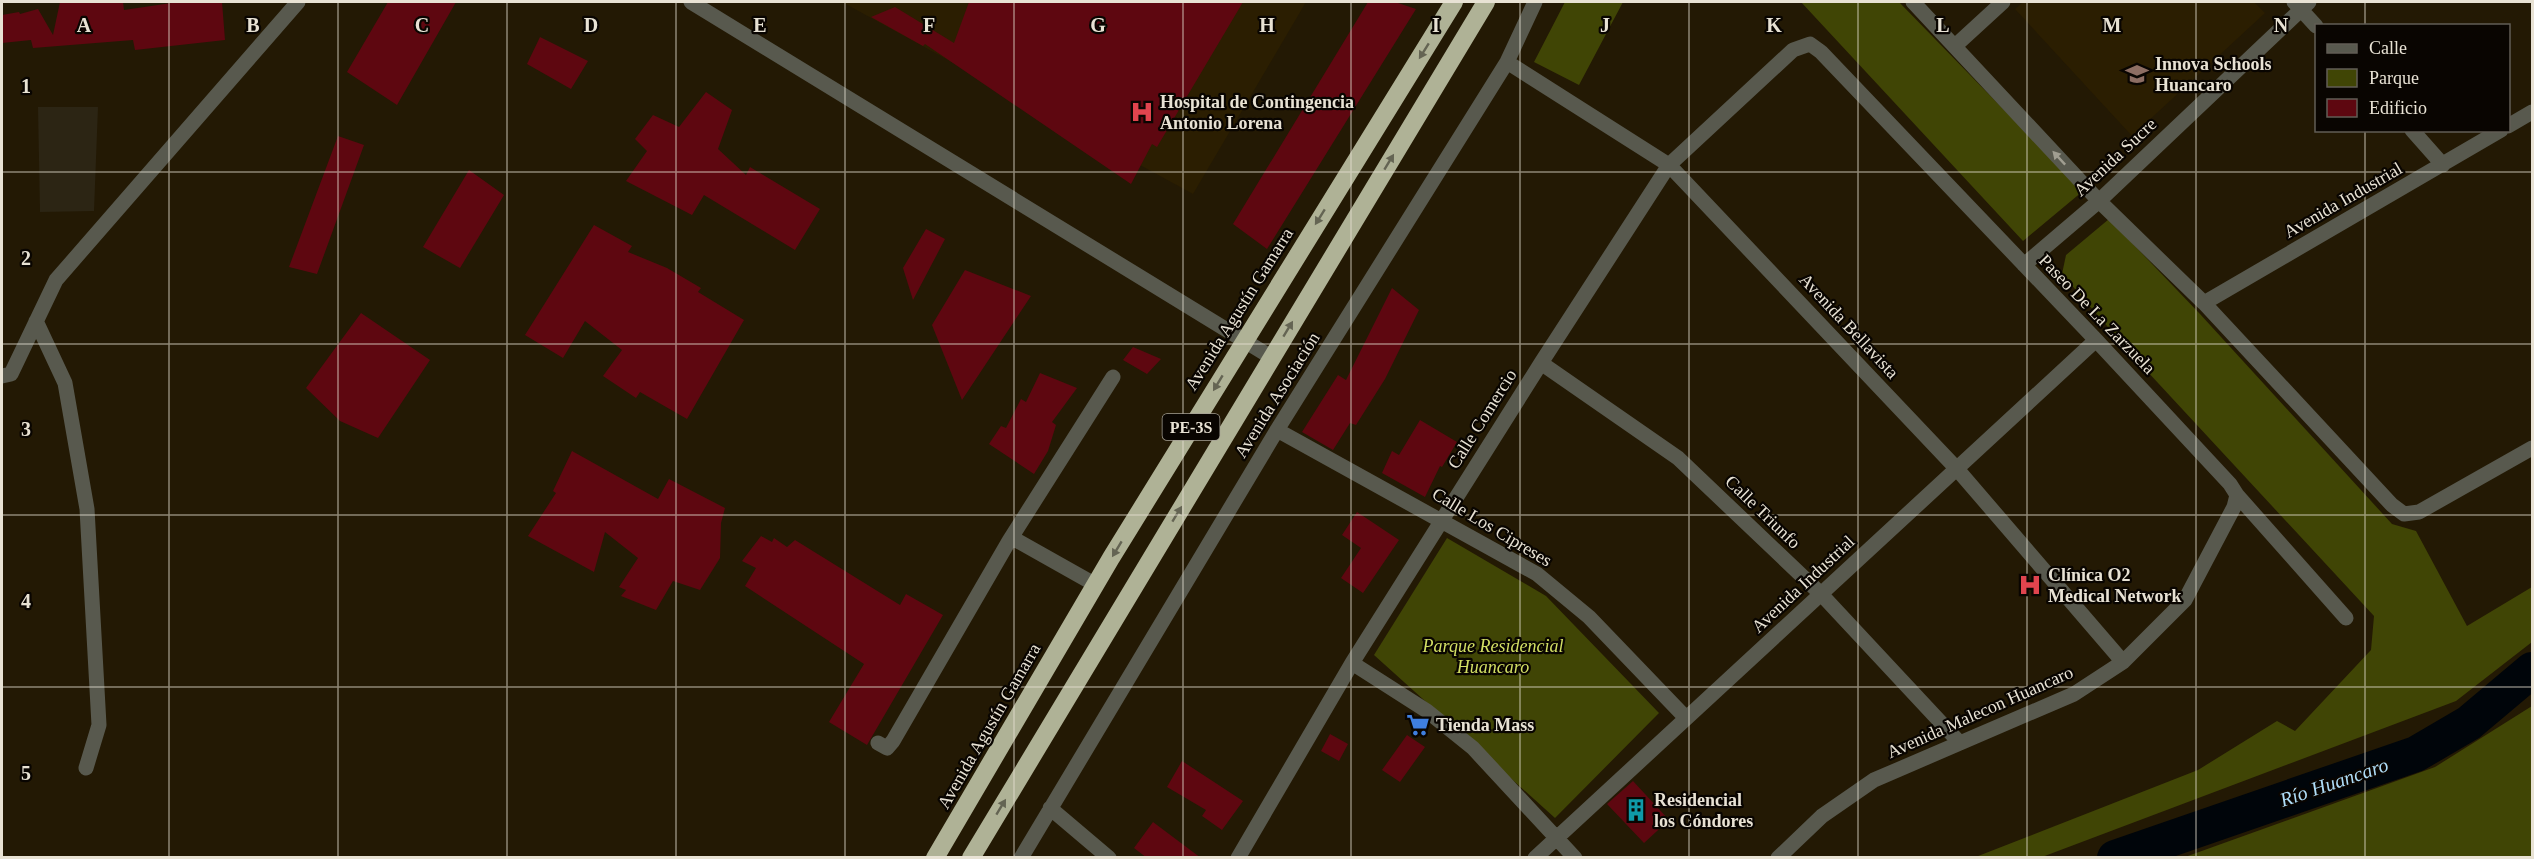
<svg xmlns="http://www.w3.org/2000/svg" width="2534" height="859" font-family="'Times New Roman',serif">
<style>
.industrial{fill:#2c2514}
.built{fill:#2b1e01}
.green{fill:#404505}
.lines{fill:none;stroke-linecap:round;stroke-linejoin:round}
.river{stroke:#00050a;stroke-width:36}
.building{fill:#5e0710}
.minor{stroke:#58594e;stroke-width:15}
.highway{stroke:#afb296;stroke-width:18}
.oneway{fill:#646453}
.oneway2{fill:#a09e91}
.grid{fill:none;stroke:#e8e2d4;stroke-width:1.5;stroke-opacity:0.55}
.labels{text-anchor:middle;stroke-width:4.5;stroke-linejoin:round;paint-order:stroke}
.shield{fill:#090501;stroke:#a5a095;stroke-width:1.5}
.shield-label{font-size:16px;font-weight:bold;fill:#e8e2d4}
.poi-label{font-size:18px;font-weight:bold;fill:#e8e2d4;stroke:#090501;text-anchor:start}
.street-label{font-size:18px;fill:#e8e2d4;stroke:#090501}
.park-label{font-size:18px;font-style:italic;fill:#d3df64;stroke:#090501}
.water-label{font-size:20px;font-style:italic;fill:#afdcf6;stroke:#090501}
.grid-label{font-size:20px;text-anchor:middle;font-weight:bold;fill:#e8e2d4;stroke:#090501;stroke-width:4.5;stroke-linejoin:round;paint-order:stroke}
</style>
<rect width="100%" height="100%" fill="#231904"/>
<path class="industrial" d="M38,107h60l-4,104 -54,1z"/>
<path class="built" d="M842,2h464l-113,192z
M2023,2h231l11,11 -133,123 -117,-127z"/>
<path class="green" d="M1565,2h58l-44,83 -45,-23z
M1801,2h98l184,189 -60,50z
M2109,219l91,95 192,210 24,7 51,95 65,-39v55l-76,59 -414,156 -69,1 225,-88 79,-49 18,10 76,-81 3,-34 -241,-260 -71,-82 4,-19z
M1447,538l99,58 113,117 -104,105 -181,-163z
M2532,706v150l-1,1h-346l250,-90z"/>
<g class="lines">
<path class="river" d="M2115,858l301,-104 53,-31 63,-53"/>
</g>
<path class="building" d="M60,2h63l1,8 54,-8h44l3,38 -90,10 -2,-10 -100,8 -2,-8 -29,3v-28l17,-3 1,2 18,-5 15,26z
M388,2h68l-59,103 -50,-33z
M969,2h274l-86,145 -5,-3 -21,40 -206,-140 -2,2 -52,-29 24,-10 59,36z
M1368,2h27l21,7 -149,240 -34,-25z
M540,37l48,24 -17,28 -44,-25z
M706,92l26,18 -14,39 28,26 4,-8 70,42 -25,41 -91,-55 -12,20 -66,-34 21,-30 -12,-12 18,-24 26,12z
M338,136l26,9 -47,129 -28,-7z
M469,170l35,25 -44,73 -37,-21z
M594,225l38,21 -4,6 39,16 34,20 -3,4 46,28 -57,99 -47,-27 -4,6 -33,-22 19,-26 -37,-29 -22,37 -38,-23z
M926,229l19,10 -32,61 -10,-32z
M965,270l66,26 -69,104 -30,-75z
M1392,288l27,22 -34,69 -29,46 -6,-2 -17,27 -31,-18 36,-57 8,5z
M361,313l69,47 -52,78 -38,-17 -34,-33z
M1133,347l28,12 -14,15 -24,-14z
M1040,373l37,15 -25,34 4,3 -8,26 -14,23 -45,-30 12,-18 5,2 15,-29 5,3z
M1420,420l37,22 -15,25 -2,-1 -15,31 -43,-24 10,-22 7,4z
M572,451l86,48 11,-20 56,29 -4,15 -1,35 -20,32 -27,-9 -17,29 -35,-14 5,-6 -7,-3 19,-29 -33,-26 -11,40 -66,-36 28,-43 -3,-2z
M1357,512l42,28 -36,53 -22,-15 20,-30 -19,-13z
M761,536l11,6 2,-4 13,9 8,-7 105,65 6,-11 37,21 -76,130 -38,-23 35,-58 -119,-78 11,-18 -14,-7z
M1330,734l18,10 -9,17 -18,-10z
M1407,735l18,12 -25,35 -18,-12z
M1182,761l61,40 -21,29 -20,-14 4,-6 -39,-23z
M1633,781l36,39 -25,23 -37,-39z
M1153,822l48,36h-54l-13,-10z"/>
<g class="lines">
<path class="minor" d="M691,2l580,355
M1913,2l186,199 105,102 188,202 12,9 15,-2 113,-64
M2294,2l22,24
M1955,46l48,-44
M1507,62l162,103 288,304 166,193
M2508,126l24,-14
M2412,130l31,35
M2024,265l75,-64 210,-199
M2204,303l297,-173
M36,321l29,62 22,126 12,216 -13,43
M1541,363l137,95 143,136 139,149
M2,376l9,-2 45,-94 242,-278
M1277,430l260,144 52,43 97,101
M1009,541l7,-1 80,45
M1352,663l75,48 46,37 102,110
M878,743l9,5 6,-7 116,-200 104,-164
M1050,808l59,50
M1021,858l256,-428 230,-368 28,-60
M1238,858l114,-195 189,-300 128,-198 124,-115 17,-6 11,8 275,288 134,144 7,11 109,123
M1535,858l561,-518
M1778,858l44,-42 52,-36 200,-86 49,-32 62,-62 49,-93 3,-12"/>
<path class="highway" d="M935,858l176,-300 343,-556
M971,858l515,-856"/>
</g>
<defs><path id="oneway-solid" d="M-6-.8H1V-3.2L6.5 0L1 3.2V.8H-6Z" transform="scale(1.5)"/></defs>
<g class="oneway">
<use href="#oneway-solid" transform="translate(1424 51) rotate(122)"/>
<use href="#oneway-solid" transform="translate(1389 162) rotate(-59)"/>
<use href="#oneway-solid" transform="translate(1320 217) rotate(122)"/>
<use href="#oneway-solid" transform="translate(1288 329) rotate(-59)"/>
<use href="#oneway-solid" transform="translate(1218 383) rotate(121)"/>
<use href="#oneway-solid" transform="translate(1177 514) rotate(-59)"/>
<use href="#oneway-solid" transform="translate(1117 549) rotate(121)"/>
<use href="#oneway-solid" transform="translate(1001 807) rotate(-59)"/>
</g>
<use class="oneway2" href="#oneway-solid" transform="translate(2059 158) rotate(-133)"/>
<path class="grid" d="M169,2v856M338,2v856M507,2v856M676,2v856M845,2v856M1014,2v856M1183,2v856M1351,2v856M1520,2v856M1689,2v856M1858,2v856M2027,2v856M2196,2v856M2365,2v24M2365,130v728M2,172h2530M2,344h2530M2,515h2530M2,687h2530"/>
<defs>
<g id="school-bare" transform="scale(1.8)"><path d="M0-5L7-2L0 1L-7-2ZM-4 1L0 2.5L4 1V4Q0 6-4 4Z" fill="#8d6e63" stroke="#090501" stroke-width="2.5" paint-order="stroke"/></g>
<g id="hospital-bare" transform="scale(1.8)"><path d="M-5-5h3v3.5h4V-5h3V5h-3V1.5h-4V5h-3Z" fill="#e0444e" stroke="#090501" stroke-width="2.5" paint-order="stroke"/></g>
<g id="supermarket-bare" transform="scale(1.8)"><path d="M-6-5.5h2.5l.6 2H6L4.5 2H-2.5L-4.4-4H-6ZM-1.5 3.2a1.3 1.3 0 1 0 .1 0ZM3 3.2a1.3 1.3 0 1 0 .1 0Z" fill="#3f7fe0" stroke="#090501" stroke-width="2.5" paint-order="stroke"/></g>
<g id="building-bare" transform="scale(1.8)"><path d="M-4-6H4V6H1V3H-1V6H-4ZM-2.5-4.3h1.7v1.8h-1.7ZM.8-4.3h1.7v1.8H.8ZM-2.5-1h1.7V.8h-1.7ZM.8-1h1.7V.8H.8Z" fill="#0f9aa8" stroke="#090501" stroke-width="2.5" paint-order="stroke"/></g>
</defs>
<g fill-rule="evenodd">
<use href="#school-bare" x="2137" y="74"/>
<use href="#hospital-bare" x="1142" y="112"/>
<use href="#hospital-bare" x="2030" y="585"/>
<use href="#supermarket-bare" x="1418" y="725"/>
<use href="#building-bare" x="1636" y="810"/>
</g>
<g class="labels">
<rect class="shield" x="1162.5" y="414" width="57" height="26" rx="4.5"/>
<g class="shield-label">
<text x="1191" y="433">PE-3S</text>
</g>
<g class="poi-label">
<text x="2155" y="70">Innova Schools<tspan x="2155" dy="21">Huancaro</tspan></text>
<text x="1160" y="108">Hospital de Contingencia<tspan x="1160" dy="21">Antonio Lorena</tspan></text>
<text x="2048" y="581">Clínica O2<tspan x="2048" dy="21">Medical Network</tspan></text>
<text x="1436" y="731">Tienda Mass</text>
<text x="1654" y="806">Residencial<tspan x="1654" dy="21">los Cóndores</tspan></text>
</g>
<g class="street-label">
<text transform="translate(2115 157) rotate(-43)" y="6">Avenida Sucre</text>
<text transform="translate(2343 200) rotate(-30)" y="6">Avenida Industrial</text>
<text transform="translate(1239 309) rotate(-58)" y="6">Avenida Agustín Gamarra</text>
<text transform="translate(2097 314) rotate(46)" y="6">Paseo De La Zarzuela</text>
<text transform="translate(1849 326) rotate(47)" y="6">Avenida Bellavista</text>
<text transform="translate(1277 395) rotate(-58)" y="6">Avenida Asociación</text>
<text transform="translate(1482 419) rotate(-58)" y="6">Calle Comercio</text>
<text transform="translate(1763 512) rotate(44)" y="6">Calle Triunfo</text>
<text transform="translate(1492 527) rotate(31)" y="6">Calle Los Cipreses</text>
<text transform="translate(1803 584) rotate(-43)" y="6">Avenida Industrial</text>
<text transform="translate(1980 712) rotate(-24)" y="6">Avenida Malecon Huancaro</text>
<text transform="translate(989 726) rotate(-60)" y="6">Avenida Agustín Gamarra</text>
</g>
<g class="park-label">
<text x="1493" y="652">Parque Residencial<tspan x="1493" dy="21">Huancaro</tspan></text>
</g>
<g class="water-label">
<text transform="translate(2334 782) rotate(-19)" y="7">Río Huancaro</text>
</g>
</g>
<g class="grid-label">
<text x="84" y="32">A</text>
<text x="253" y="32">B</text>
<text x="422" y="32">C</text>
<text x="591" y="32">D</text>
<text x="760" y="32">E</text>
<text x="929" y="32">F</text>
<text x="1098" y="32">G</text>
<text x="1267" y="32">H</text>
<text x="1436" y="32">I</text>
<text x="1605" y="32">J</text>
<text x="1774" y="32">K</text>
<text x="1943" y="32">L</text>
<text x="2112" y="32">M</text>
<text x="2281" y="32">N</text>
<text x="26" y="93">1</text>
<text x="26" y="265">2</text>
<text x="26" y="436">3</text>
<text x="26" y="608">4</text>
<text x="26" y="780">5</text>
</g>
<rect width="2534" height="859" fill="none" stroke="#e8e2d4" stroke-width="6"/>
<rect x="2315" y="24" width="195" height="108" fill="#090501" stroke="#625d55" stroke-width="1.5"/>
<rect x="2327" y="44" width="30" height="9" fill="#58594e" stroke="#625d55" stroke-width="1.5"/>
<text x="2369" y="54" font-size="18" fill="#e8e2d4">Calle</text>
<rect x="2327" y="69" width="30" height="18" fill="#404505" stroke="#625d55" stroke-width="1.5"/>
<text x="2369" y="84" font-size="18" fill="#e8e2d4">Parque</text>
<rect x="2327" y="99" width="30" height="18" fill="#5e0710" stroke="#625d55" stroke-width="1.5"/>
<text x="2369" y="114" font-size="18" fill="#e8e2d4">Edificio</text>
</svg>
